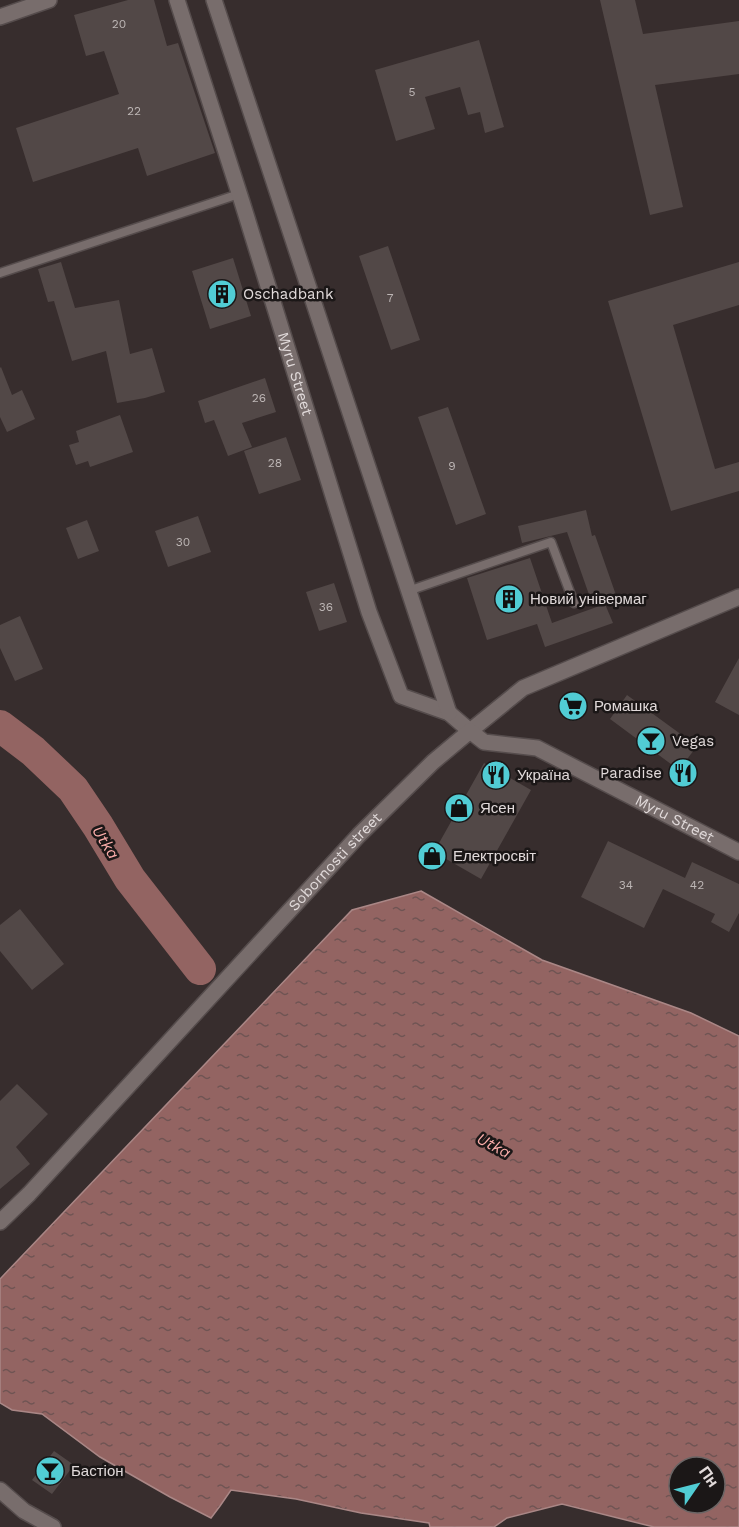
<svg xmlns="http://www.w3.org/2000/svg" width="739" height="1527" font-family="'Work Sans',sans-serif">
<style>
.water{fill:url(#water-ripples);stroke:#aa8786;stroke-width:1.5;fill-rule:evenodd}
.lines{fill:none;stroke-linecap:round;stroke-linejoin:round}
.river{stroke:#936462;stroke-width:32}
.building{fill:#524847}
.lane-casing{stroke:#554c4c;stroke-width:11}
.street-casing{stroke:#554c4c;stroke-width:18}
.secondary-casing{stroke:#554c4c;stroke-width:18}
.lane{stroke:#786d6c;stroke-width:8}
.street{stroke:#786d6c;stroke-width:15}
.secondary{stroke:#786d6c;stroke-width:15}
.labels{text-anchor:middle;stroke-width:5;stroke-linejoin:round;paint-order:stroke}
.number-label{font-size:12px;fill:#bdb6b5}
.poi-label{font-size:15px;fill:#e1dada;stroke:#1b1717;text-anchor:start}
.street-label{font-size:15px;fill:#e1dada;stroke:#1b1717}
.water-label{font-size:16px;font-style:italic;fill:#fcaeab;stroke:#1b1717}
</style>
<defs>
<pattern id="water-ripples" width="26" height="14" patternUnits="userSpaceOnUse" patternTransform="scale(1.5)"><rect width="26" height="14" fill="#936462"/><path d="M2 4q2-2 4 0t4 0M15 11q2-2 4 0t4 0" fill="none" stroke="#6f5453"/></pattern>
</defs>
<rect width="100%" height="100%" fill="#372d2d"/>
<path class="water" d="M421,891l121,69 149,53 48,23v491h-85l-92,-23 -55,14 -13,9h-64l-1,-4 -68,-10 -65,-14 -65,-9 -11,16 -9,12 -41,-21 -70,-40 -58,-43 -30,-4 -12,-7v-124l352,-369zM679,1467h36v36h-36z"/>
<g class="lines">
<path class="river" d="M0,726l33,25 40,38 25,37 32,53 70,90"/>
</g>
<path class="building" d="M128,0h26l13,46 11,-3 37,110 -68,23 -9,-28 -105,34 -17,-54 103,-34 -15,-43 -18,5 -12,-41z
M600,0h35l8,34 96,-13v53l-84,11 28,122 -33,8z
M479,40l25,87 -19,6 -5,-21 -12,3 -8,-28 -35,10 10,32 -39,12 -21,-71z
M388,246l32,94 -29,10 -32,-94z
M233,258l18,58 -41,13 -18,-58z
M61,262l14,46 44,-8 11,54 22,-6 13,44 -20,6 -28,5 -11,-52 -34,10 -18,-60 -6,1 -10,-33z
M739,262v43l-66,20 42,144 24,-7v29l-68,20 -63,-210z
M1,367l11,28 10,-5 13,29 -28,13 -7,-15v-49z
M265,378l11,34 -34,11 10,24 -24,9 -14,-36 -9,3 -7,-22z
M448,407l38,107 -30,11 -38,-108z
M120,415l13,37 -43,15 -2,-6 -12,4 -7,-20 10,-3 -3,-11z
M286,437l15,43 -42,14 -15,-43z
M586,510l6,26 3,-1 22,63 -24,8 -26,-74 -45,11 -4,-17z
M198,516l13,36 -43,15 -13,-36z
M87,520l12,31 -21,8 -12,-31z
M530,558l22,65 53,-19 8,19 -68,24 -8,-23 -50,16 -20,-62z
M334,583l13,39 -28,9 -13,-39z
M20,616l23,53 -28,12 -15,-33v-23z
M739,658v57l-24,-13z
M627,695l70,51 -18,24 -69,-51z
M484,763l47,27 -50,89 -47,-27z
M608,841l77,37 7,-16 47,22v29l-10,19 -18,-10 4,-8 -52,-25 -19,39 -63,-31z
M20,909l44,55 -32,26 -32,-39v-26z
M17,1084l31,30 -32,33 14,17 -30,25v-88z
M54,1451l20,14 -22,29 -20,-14z"/>
<g class="lines">
<g class="lane-casing">
<path id="lane" d="M0,273l239,-79
M408,591l143,-49 23,61"/>
</g>
<g class="street-casing">
<g id="street">
<path id="s1" d="M177,0l65,202 127,410 32,84 48,17 21,18 53,-43 216,-91"/>
<path d="M214,0l235,713"/>
<path d="M0,17l49,-17"/>
<path d="M0,1490l24,21 29,16"/>
</g>
</g>
<g class="secondary-casing">
<g id="secondary">
<path id="s2" d="M0,1222l29,-28 330,-359 74,-73 37,-31 14,11 53,6 202,104"/>
</g>
</g>
<use href="#lane" class="lane"/>
<use href="#street" class="street"/>
<use href="#secondary" class="secondary"/>
</g>
<defs>
<g id="building-disc" transform="scale(1.5)"><circle r="9.5" fill="#51ccd4" stroke="#1b1717"/><path d="M-4-6H4V6H1V3H-1V6H-4ZM-2.5-4.3h1.7v1.8h-1.7ZM.8-4.3h1.7v1.8H.8ZM-2.5-1h1.7V.8h-1.7ZM.8-1h1.7V.8H.8Z" fill="#111"/></g>
<g id="supermarket-disc" transform="scale(1.5)"><circle r="9.5" fill="#51ccd4" stroke="#1b1717"/><path d="M-6-5.5h2.5l.6 2H6L4.5 2H-2.5L-4.4-4H-6ZM-1.5 3.2a1.3 1.3 0 1 0 .1 0ZM3 3.2a1.3 1.3 0 1 0 .1 0Z" fill="#111"/></g>
<g id="bar-disc" transform="scale(1.5)"><circle r="9.5" fill="#51ccd4" stroke="#1b1717"/><path d="M-6-5H6L.8 .8V4.5H3.5V6h-7V4.5H-.8V.8Z" fill="#111"/></g>
<g id="restaurant-disc" transform="scale(1.5)"><circle r="9.5" fill="#51ccd4" stroke="#1b1717"/><path d="M-5-6h1v4h1v-4h1v4h1v-4h1v5L-1.5 .5V6h-2V.5L-5-1ZM5-6V6H3V1.5H1.5Q1.5-4 5-6Z" fill="#111"/></g>
<g id="shop-disc" transform="scale(1.5)"><circle r="9.5" fill="#51ccd4" stroke="#1b1717"/><path d="M-5-2.5h2.3a2.7 3.5 0 0 1 5.4 0H5L5.5 6h-11ZM-1.5-2.5h3a1.5 2.3 0 0 0-3 0Z" fill="#111"/></g>
</defs>
<g fill-rule="evenodd">
<use href="#building-disc" x="222" y="294"/>
<use href="#building-disc" x="509" y="599"/>
<use href="#supermarket-disc" x="573" y="706"/>
<use href="#bar-disc" x="651" y="741"/>
<use href="#restaurant-disc" x="683" y="773"/>
<use href="#restaurant-disc" x="496" y="775"/>
<use href="#shop-disc" x="459" y="808"/>
<use href="#shop-disc" x="432" y="856"/>
<use href="#bar-disc" x="50" y="1471"/>
</g>
<g class="labels">
<g class="number-label">
<text x="119" y="28">20</text>
<text x="412" y="96">5</text>
<text x="134" y="115">22</text>
<text x="390" y="302">7</text>
<text x="259" y="402">26</text>
<text x="275" y="467">28</text>
<text x="452" y="470">9</text>
<text x="183" y="546">30</text>
<text x="326" y="611">36</text>
<text x="626" y="889">34</text>
<text x="697" y="889">42</text>
</g>
<g class="poi-label">
<text x="243" y="299">Oschadbank</text>
<text x="530" y="604">Новий універмаг</text>
<text x="594" y="711">Ромашка</text>
<text x="672" y="746">Vegas</text>
<text x="662" y="778" text-anchor="end">Paradise</text>
<text x="517" y="780">Україна</text>
<text x="480" y="813">Ясен</text>
<text x="453" y="861">Електросвіт</text>
<text x="71" y="1476">Бастіон</text>
</g>
<g class="street-label">
<text dy="5" stroke="none"><textPath href="#s1" startOffset="392">Myru Street</textPath></text>
<text dy="5" stroke="none"><textPath href="#s2" startOffset="906">Myru Street</textPath></text>
<text dy="5" stroke="none"><textPath href="#s2" startOffset="492">Sobornosti street</textPath></text>
</g>
<g class="water-label">
<text transform="translate(106 842) rotate(58)" y="6">Utka</text>
<text transform="translate(494 1145) rotate(28)" y="6">Utka</text>
</g>
</g>
<g transform="translate(697 1485) rotate(55)"><circle r="28" fill="#1b1717" stroke="#6a6565" stroke-width="1.5"/>
<path d="M0-4.5L10 22L0 15L-10 22Z" fill="#51ccd4"/>
<text y="-9" font-size="16" font-weight="bold" text-anchor="middle" fill="#e1dada">Пн</text>
</g>
</svg>
